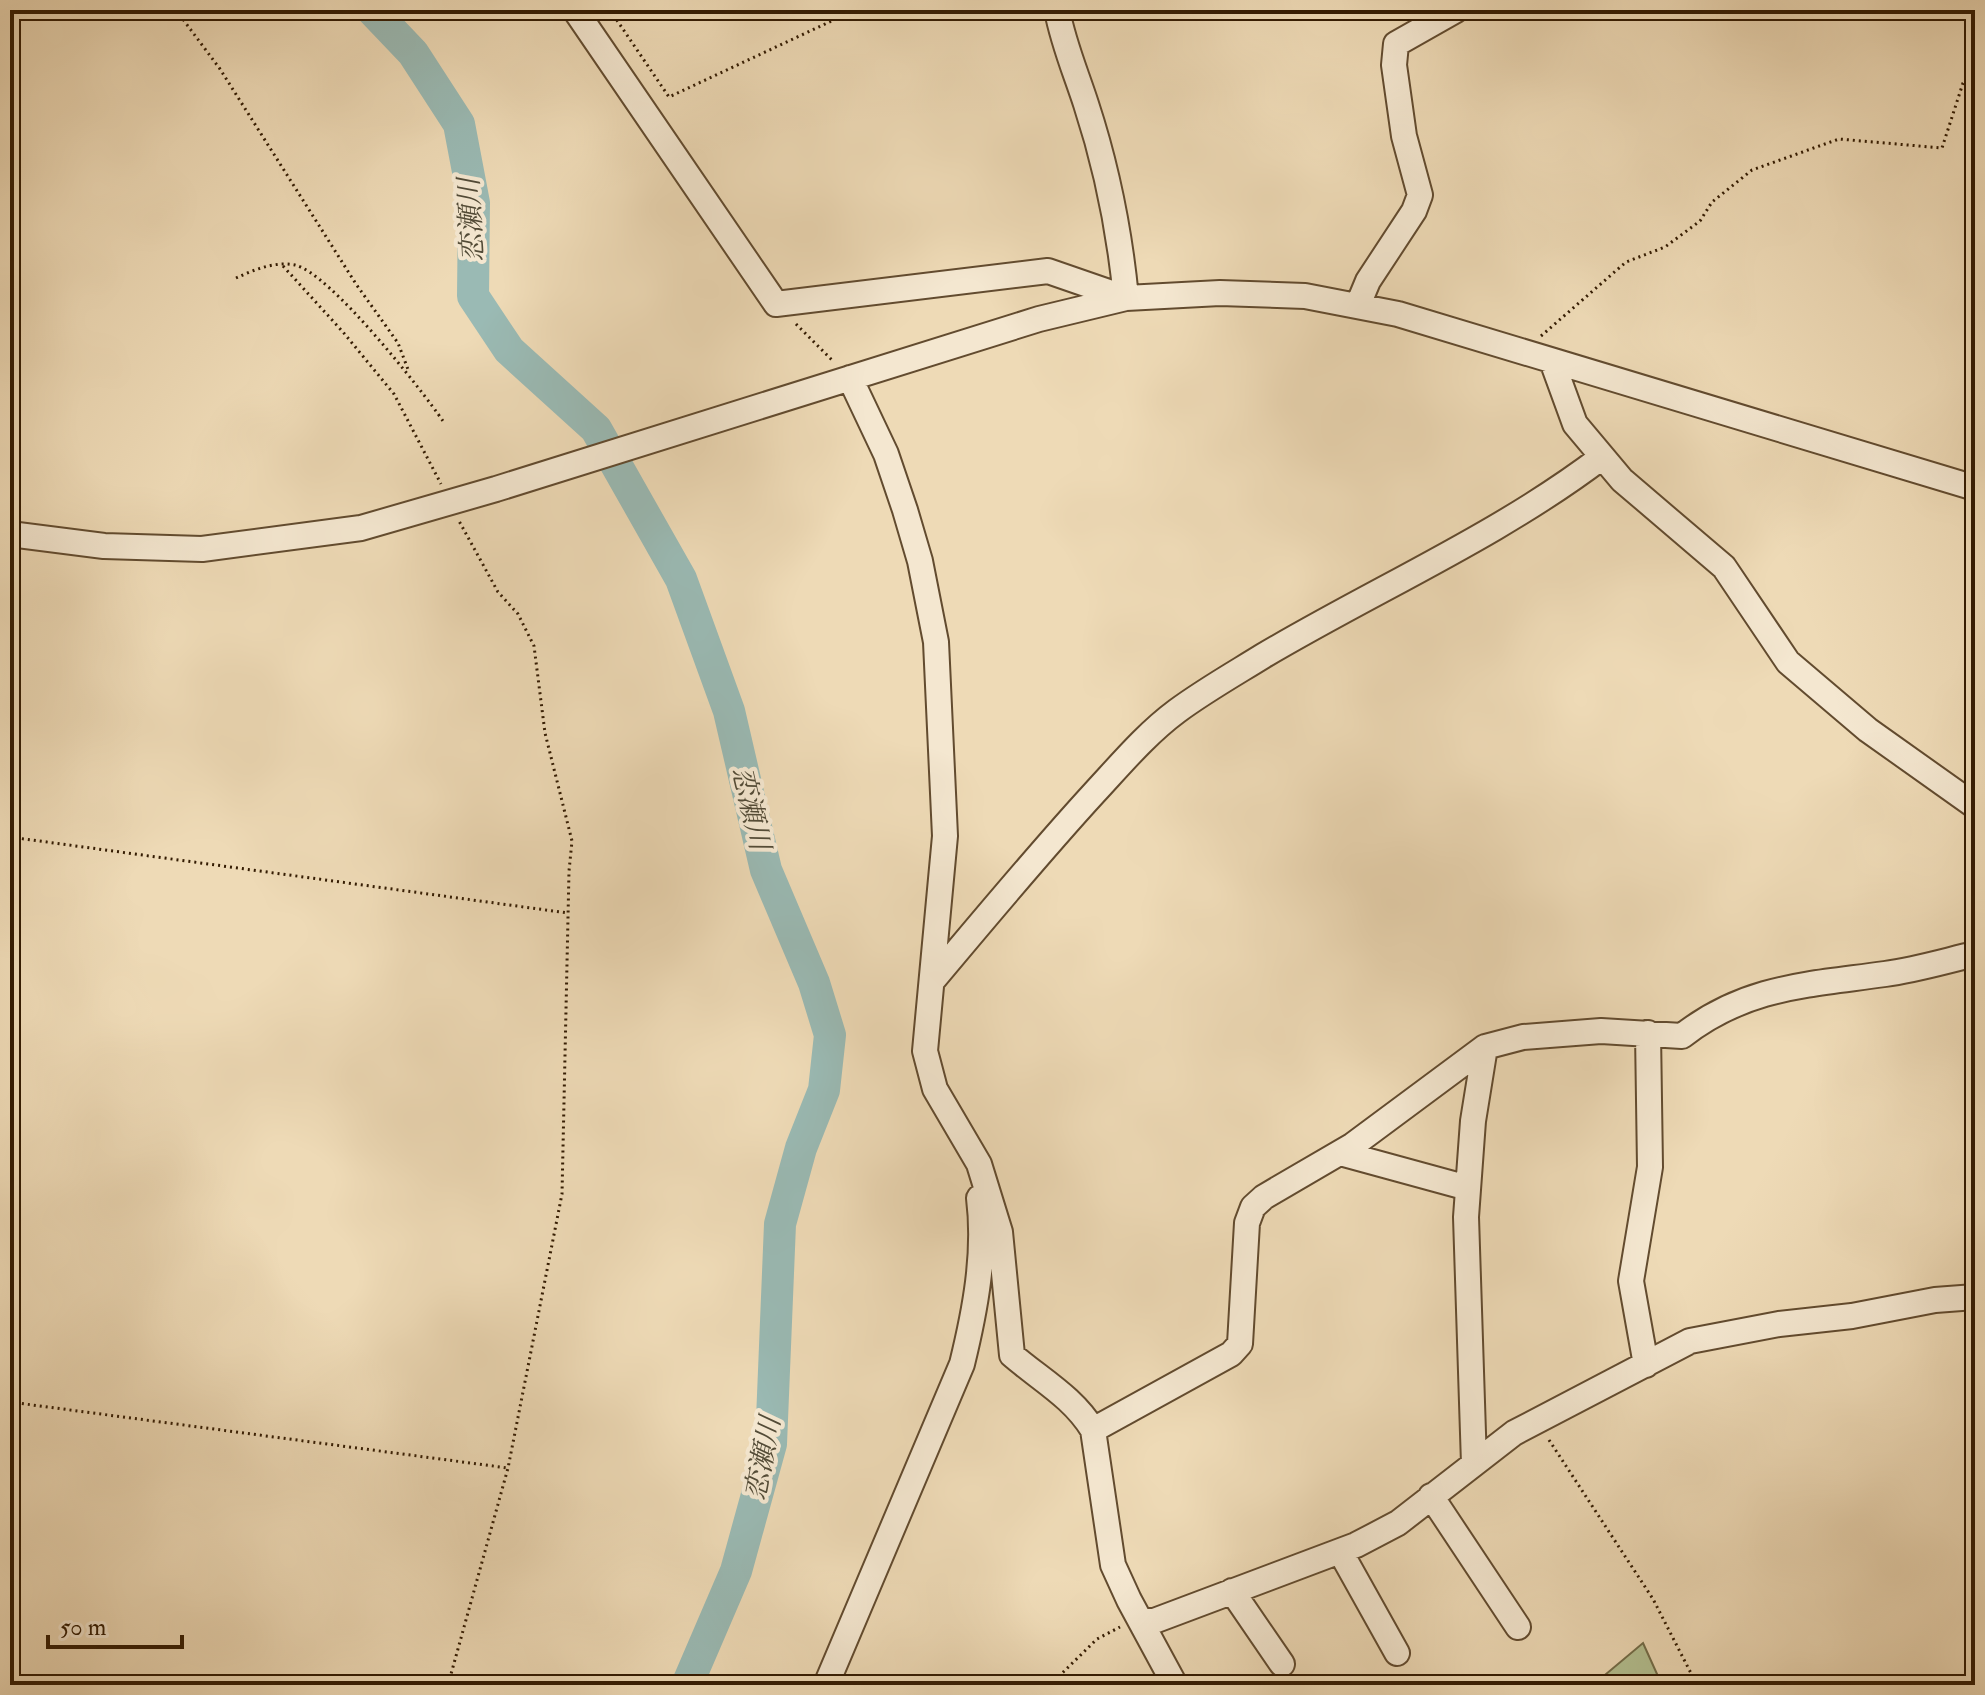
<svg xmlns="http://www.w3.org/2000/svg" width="1985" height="1695" font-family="'IM FELL Double Pica','Noto Serif JP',serif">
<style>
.green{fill:#b4c192;stroke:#746e4a;stroke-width:2}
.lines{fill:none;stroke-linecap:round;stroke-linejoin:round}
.river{stroke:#9abab4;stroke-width:32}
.minor-casing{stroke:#624b2f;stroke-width:28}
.path{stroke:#331b02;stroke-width:3;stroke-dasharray:2 4;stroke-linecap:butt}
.minor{stroke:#f4e7d0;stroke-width:24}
.labels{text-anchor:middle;stroke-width:8;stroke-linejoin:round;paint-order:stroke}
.water-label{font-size:28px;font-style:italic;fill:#524b37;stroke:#f4e7d0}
</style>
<rect width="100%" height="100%" fill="#eedab6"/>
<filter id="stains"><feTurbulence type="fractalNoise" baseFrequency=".0025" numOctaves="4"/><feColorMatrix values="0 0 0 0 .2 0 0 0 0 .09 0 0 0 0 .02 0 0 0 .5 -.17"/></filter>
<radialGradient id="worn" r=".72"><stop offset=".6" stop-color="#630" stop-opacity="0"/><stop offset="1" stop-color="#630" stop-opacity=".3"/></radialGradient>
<path class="green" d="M1643,1643l19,42h-69z"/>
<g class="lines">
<path class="river" d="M372,10l41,43 46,71 15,79 -1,93 36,54 87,79 85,150 48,132 37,159 48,113 16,52 -6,55 -23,58 -21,76 -9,220 -35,127 -49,114"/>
<g class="minor-casing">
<path id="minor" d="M575,10l201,294 272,-33 78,27c-6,-63 -20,-133 -40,-194 -10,-31 -23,-61 -29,-94
M1358,305l10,-24 46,-70 6,-16 -16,-59 -10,-71 2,-21 60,-34
M1552,361l23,63 47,56 102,87 64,95 80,68 107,76
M850,378l36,76 19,56 15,51 16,81 9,194 -20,215 10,38 44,75 21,68 12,123c29,25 61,42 81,75l20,135 16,35 46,85
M10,534l94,12 98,3 159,-21 135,-39 543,-170 87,-21 94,-5 85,3 93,18 577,174
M933,980c53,-63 106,-127 162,-188 26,-28 51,-58 82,-81 27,-20 57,-37 86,-55 113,-67 235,-120 339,-199
M1340,1153l128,35
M1646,1365l-15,-84 19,-114 -2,-134
M1093,1430l138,-76 9,-10 7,-121 6,-16 11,-10 89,-52 132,-98 38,-10 78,-6 81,5c64,-50 126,-51 203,-62 30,-4 60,-13 90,-20
M1474,1464l-8,-247 7,-96 12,-74
M1431,1496l87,131
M1340,1551l57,102
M1232,1591l50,73
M1142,1621h12l202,-76 42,-22 116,-90 176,-92 89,-17 73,-8 83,-16 40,-3
M826,1685l136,-321c13,-53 24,-110 17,-166"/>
</g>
<path class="path" d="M176,10l44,59 136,215 42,59 11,29
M610,10l59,87 186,-87
M283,266l60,66 51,62 47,90
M236,278c18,-8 38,-17 59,-13 35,8 126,124 148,156
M796,324l37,37
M1541,336l85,-74 39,-15 35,-26 12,-19 40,-32 87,-31 103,9 21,-65 12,-14
M10,837l558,76
M10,1402l498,66
M1549,1440l104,159 44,86
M448,1685l60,-217 54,-274 7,-323 3,-30 -27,-108 -11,-87 -16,-32 -20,-22 -39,-71
M1050,1685l47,-46 23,-12"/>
<use href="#minor" class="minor"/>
</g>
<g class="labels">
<g class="water-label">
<text transform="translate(470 220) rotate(-93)" y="10">恋瀬川</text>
<text transform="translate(752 808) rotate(77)" y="10">恋瀬川</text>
<text transform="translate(762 1458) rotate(-79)" y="10">恋瀬川</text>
</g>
</g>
<rect width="1985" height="1695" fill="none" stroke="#eedab6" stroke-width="40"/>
<rect x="12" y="12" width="1961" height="1671" fill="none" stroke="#331b02" stroke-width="4"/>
<rect x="20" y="20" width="1945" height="1655" fill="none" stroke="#331b02" stroke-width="2"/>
<path d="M48 1635v12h134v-12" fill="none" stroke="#331b02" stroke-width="4"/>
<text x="60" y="1635" font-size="24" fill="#331b02" stroke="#f4e7d0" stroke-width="6" paint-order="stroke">50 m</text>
<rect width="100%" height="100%" filter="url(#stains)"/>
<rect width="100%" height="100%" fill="url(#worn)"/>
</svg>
